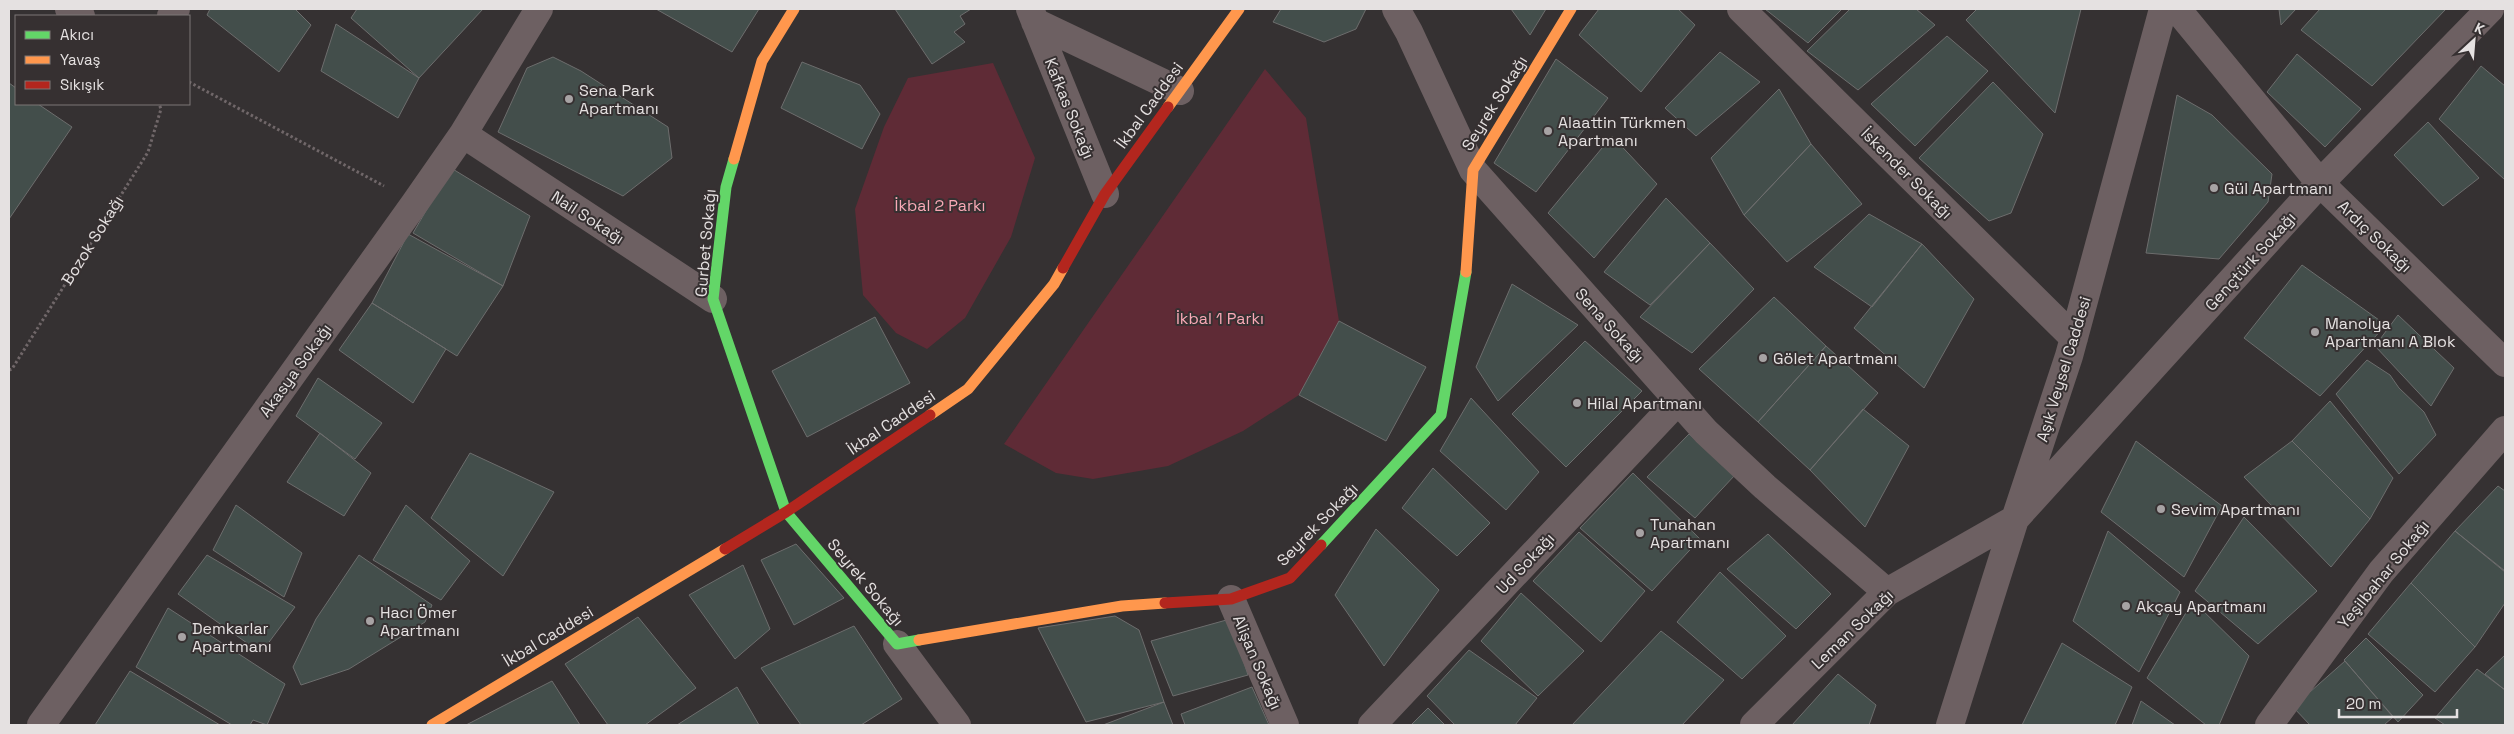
<svg xmlns="http://www.w3.org/2000/svg" width="2514" height="734" font-family="'Space Grotesk',sans-serif">
<style>
.green{fill:#5f2b36}
.building{fill:#434e4b;stroke:#6d6d6d}
.lines{fill:none;stroke-linecap:round;stroke-linejoin:round}
.path{stroke:#706769;stroke-width:3;stroke-dasharray:2.5 2.5;stroke-linecap:butt}
.street{stroke:#6d6062;stroke-width:28}
.fast{stroke:#63d668;stroke-width:11}
.slow{stroke:#ff974d;stroke-width:11}
.jam{stroke:#b3261e;stroke-width:11}
.poi-dot{fill:#a7a3a4;stroke:#363031;stroke-width:2}
.labels{text-anchor:middle;stroke-width:4;stroke-linejoin:round;paint-order:stroke}
.poi-label{font-size:16px;fill:#e5e1e1;stroke:#363031;text-anchor:start}
.street-label{font-size:16px;fill:#e5e1e1;stroke:#363031}
.park-label{font-size:16px;fill:#f9a9b6;stroke:#363031}
</style>
<rect width="100%" height="100%" fill="#353132"/>
<path class="green" d="M993,63l42,95 -24,79 -46,81 -38,31 -31,-16 -33,-38 -8,-86 29,-82 24,-49z
M1265,69l41,49 33,203 -40,74 -56,36 -75,35 -75,13 -37,-6 -52,-29z"/>
<path class="building" d="M210,9h85l16,16 -32,47 -72,-57z
M357,9h126l-64,69 -68,-60z
M656,9h103l-27,43z
M895,9h76l-11,7 5,8 -11,8 11,10 -33,22z
M1281,9h85l-10,20 -32,13 -51,-20z
M1511,9h35l-16,26z
M1599,9h79l17,16 -54,67 -62,-57z
M1765,9h77l-34,34z
M1850,9h66l19,16 -77,65 -51,-39z
M1977,9h104l-26,104 -89,-93z
M2279,9h17l-15,16z
M2320,9h126l-74,77 -71,-56z
M336,24l83,54 -21,40 -77,-47z
M1947,36l41,35 -73,75 -44,-42z
M1720,52l40,30 -64,54 -31,-28z
M2297,54l64,55 -36,38 -58,-55z
M553,57l28,14 87,56 4,31 -49,38 -125,-64 29,-64z
M1556,59l52,39 -72,94 -42,-29z
M802,62l58,23 20,29 -18,35 -81,-41z
M2481,66l24,20v94l-66,-61z
M1993,82l50,52 -32,79 -22,8 -70,-63z
M9,83l7,5v16h22l34,23 -63,92z
M1779,89l32,55 -67,71 -33,-57z
M2177,95l35,20 60,59 -4,28 -49,57 -73,-6z
M2428,122l51,56 -36,28 -49,-51z
M1612,136l45,48 -63,74 -46,-45z
M1811,144l51,60 -75,58 -43,-47z
M451,168l79,48 -27,70 -90,-53z
M1666,198l44,45 -60,62 -46,-33z
M1869,214l53,30 -50,63 -58,-40z
M408,234l95,52 -46,70 -85,-53z
M1710,243l44,46 -62,64 -52,-36z
M1922,244l52,55 -50,89 -70,-60z
M2302,265l84,60 -66,71 -76,-58z
M1512,284l66,41 -80,76 -22,-34z
M1774,297l52,49 -68,76 -59,-53z
M372,303l74,46 -33,54 -74,-53z
M2398,315l56,53 -23,38 -56,-60z
M875,317l35,66 -103,54 -35,-66z
M1339,321l87,46 -40,74 -87,-46z
M1585,341l57,50 -76,76 -54,-53z
M1826,346l52,47 -68,77 -52,-48z
M2367,360l23,15 9,13 25,24 12,23 -37,39 -63,-80z
M318,378l64,45 -27,36 -59,-43z
M1471,398l68,74 -33,38 -66,-59z
M2330,401l63,77 -23,41 -78,-78z
M1863,409l46,37 -44,81 -55,-57z
M320,433l51,40 -27,43 -57,-34z
M1689,434l46,41 -40,43 -48,-41z
M2136,441l86,65 -38,71 -83,-65z
M2292,441l78,78 -39,48 -87,-90z
M470,453l84,39 -51,84 -72,-58z
M1433,468l57,55 -33,33 -55,-48z
M1633,473l67,66 -48,52 -72,-63z
M2498,486l7,5v80l-50,-40z
M236,505l66,48 -18,44 -71,-47z
M406,505l64,56 -29,39 -68,-40z
M2244,517l73,74 -59,53 -63,-53z
M1376,529l63,61 -55,76 -49,-71z
M2108,531l72,61 -41,80 -66,-51z
M2455,531l50,41v31l-30,44 -64,-64z
M1579,532l66,59 -44,51 -68,-61z
M1768,534l63,60 -35,35 -69,-60z
M796,544l48,54 -50,27 -33,-65z
M207,555l88,52 -34,46 -83,-59z
M359,555l73,50 -7,17 -76,47 -48,16 -8,-18 23,-48z
M743,565l27,64 -35,30 -46,-64z
M1720,572l66,64 -44,43 -65,-57z
M2411,583l64,64 -40,45 -67,-58z
M1521,593l63,58 -46,45 -57,-55z
M2193,601l56,55 -30,69h-13l-59,-47z
M168,608l117,76 -18,41 -14,-5 -3,5h-18l-96,-58z
M1115,616l24,14 25,72 -78,20 -48,-94z
M638,617l58,71 -51,37h-37l-43,-61z
M1230,619l18,56 -75,21 -22,-55z
M854,626l48,73 -41,26h-60l-40,-57z
M1661,631l63,49 -42,45h-110z
M2366,638l57,57 -25,27 -54,-62z
M2062,643l70,44 -17,38h-93z
M1469,650l68,48 -22,27h-60l-28,-29z
M2505,655v35l-20,-16z
M2345,661l48,56 -9,8h-74l-17,-18z
M2477,669l28,21v35h-60l-10,-7z
M130,671l90,54h-125z
M1838,674l38,31 -7,20h-77z
M552,681l28,44h-114z
M737,687l22,38h-82z
M1252,687l17,38h-84l-4,-11z
M2141,701l34,24h-43z
M1164,702l9,23h-70z
M1428,708l17,17h-34z"/>
<g class="lines">
<path class="path" d="M189,82l195,104
M9,370l3,-1 136,-217 13,-43 -2,-5"/>
<path class="street" d="M69,9l12,7
M1030,9l75,185
M1396,9l13,23 64,138 233,262 59,55 122,105
M1741,9l333,329
M2177,9l143,174 185,180
M171,16l5,-7
M1035,22l145,69
M463,134l250,165
M1231,599l54,126
M897,644l60,81
M41,725l374,-522 48,-69 76,-125
M1372,725l306,-324
M1754,725l133,-133 128,-73 305,-336 170,-174
M1950,725l65,-206 54,-163 94,-347
M2269,725l112,-153 124,-142"/>
<path class="fast" d="M734,159l-8,28 -13,112 73,213 111,132 22,-4
M1321,545l120,-130 25,-143"/>
<path class="slow" d="M1168,107l71,-98
M734,159l28,-98 32,-52
M1466,272l7,-102 98,-161
M930,415l38,-26 86,-105 9,-16
M919,640l203,-34 43,-3
M432,725l293,-176"/>
<path class="jam" d="M1063,268l42,-74 63,-87
M725,549l61,-37 144,-97
M1165,603l66,-4 59,-21 31,-33"/>
</g>
<g class="poi-dot">
<circle cx="569" cy="99" r="5"/>
<circle cx="1548" cy="131" r="5"/>
<circle cx="2214" cy="188" r="5"/>
<circle cx="2315" cy="332" r="5"/>
<circle cx="1763" cy="358" r="5"/>
<circle cx="1577" cy="403" r="5"/>
<circle cx="2161" cy="509" r="5"/>
<circle cx="1640" cy="533" r="5"/>
<circle cx="2126" cy="606" r="5"/>
<circle cx="370" cy="621" r="5"/>
<circle cx="182" cy="637" r="5"/>
</g>
<g class="labels">
<g class="poi-label">
<text x="579" y="96">Sena Park<tspan x="579" dy="18">Apartmanı</tspan></text>
<text x="1558" y="128">Alaattin Türkmen<tspan x="1558" dy="18">Apartmanı</tspan></text>
<text x="2224" y="194">Gül Apartmanı</text>
<text x="2325" y="329">Manolya<tspan x="2325" dy="18">Apartmanı A Blok</tspan></text>
<text x="1773" y="364">Gölet Apartmanı</text>
<text x="1587" y="409">Hilal Apartmanı</text>
<text x="2171" y="515">Sevim Apartmanı</text>
<text x="1650" y="530">Tunahan<tspan x="1650" dy="18">Apartmanı</tspan></text>
<text x="2136" y="612">Akçay Apartmanı</text>
<text x="380" y="618">Hacı Ömer<tspan x="380" dy="18">Apartmanı</tspan></text>
<text x="192" y="634">Demkarlar<tspan x="192" dy="18">Apartmanı</tspan></text>
</g>
<g class="street-label">
<text transform="translate(1494 103) rotate(-58)" y="6">Seyrek Sokağı</text>
<text transform="translate(1149 105) rotate(-54)" y="6">İkbal Caddesi</text>
<text transform="translate(1070 108) rotate(68)" y="6">Kafkas Sokağı</text>
<text transform="translate(1907 173) rotate(45)" y="6">İskender Sokağı</text>
<text transform="translate(588 217) rotate(33)" y="6">Nail Sokağı</text>
<text transform="translate(2375 236) rotate(44)" y="6">Ardıç Sokağı</text>
<text transform="translate(92 240) rotate(-58)" y="6">Bozok Sokağı</text>
<text transform="translate(705 243) rotate(-85)" y="6">Gurbet Sokağı</text>
<text transform="translate(2250 261) rotate(-48)" y="6">Gençtürk Sokağı</text>
<text transform="translate(1610 325) rotate(48)" y="6">Sena Sokağı</text>
<text transform="translate(2063 369) rotate(-73)" y="6">Aşık Veysel Caddesi</text>
<text transform="translate(295 370) rotate(-54)" y="6">Akasya Sokağı</text>
<text transform="translate(891 422) rotate(-34)" y="6">İkbal Caddesi</text>
<text transform="translate(1317 524) rotate(-46)" y="6">Seyrek Sokağı</text>
<text transform="translate(1525 563) rotate(-47)" y="6">Ud Sokağı</text>
<text transform="translate(2383 574) rotate(-51)" y="6">Yeşilbahar Sokağı</text>
<text transform="translate(866 582) rotate(50)" y="6">Seyrek Sokağı</text>
<text transform="translate(1852 629) rotate(-44)" y="6">Leman Sokağı</text>
<text transform="translate(548 636) rotate(-31)" y="6">İkbal Caddesi</text>
<text transform="translate(1258 662) rotate(67)" y="6">Alişan Sokağı</text>
</g>
<g class="park-label">
<text x="940" y="211">İkbal 2 Parkı</text>
<text x="1220" y="324">İkbal 1 Parkı</text>
</g>
</g>
<rect width="2514" height="734" fill="none" stroke="#e5e1e1" stroke-width="20"/>
<rect x="15" y="15" width="175" height="90" fill="#363031" stroke="#7c7777"/>
<rect x="25" y="31" width="25" height="8" fill="#63d668" stroke="#7c7777"/>
<text x="60" y="40" font-size="15" fill="#e5e1e1">Akıcı</text>
<rect x="25" y="56" width="25" height="8" fill="#ff974d" stroke="#7c7777"/>
<text x="60" y="65" font-size="15" fill="#e5e1e1">Yavaş</text>
<rect x="25" y="81" width="25" height="8" fill="#b3261e" stroke="#7c7777"/>
<text x="60" y="90" font-size="15" fill="#e5e1e1">Sıkışık</text>
<g transform="translate(2474 40) rotate(26)" stroke="#363031" stroke-width="4" paint-order="stroke">
<path d="M0-4L9 19L0 12L-9 19Z" fill="#e5e1e1"/>
<text y="-8" font-size="14" font-weight="bold" text-anchor="middle" fill="#e5e1e1">K</text>
</g>
<path d="M2339 709v8h118v-8" fill="none" stroke="#e5e1e1" stroke-width="2.5"/>
<text x="2346" y="709" font-size="15" fill="#e5e1e1" stroke="#363031" stroke-width="4" paint-order="stroke">20 m</text>
</svg>
